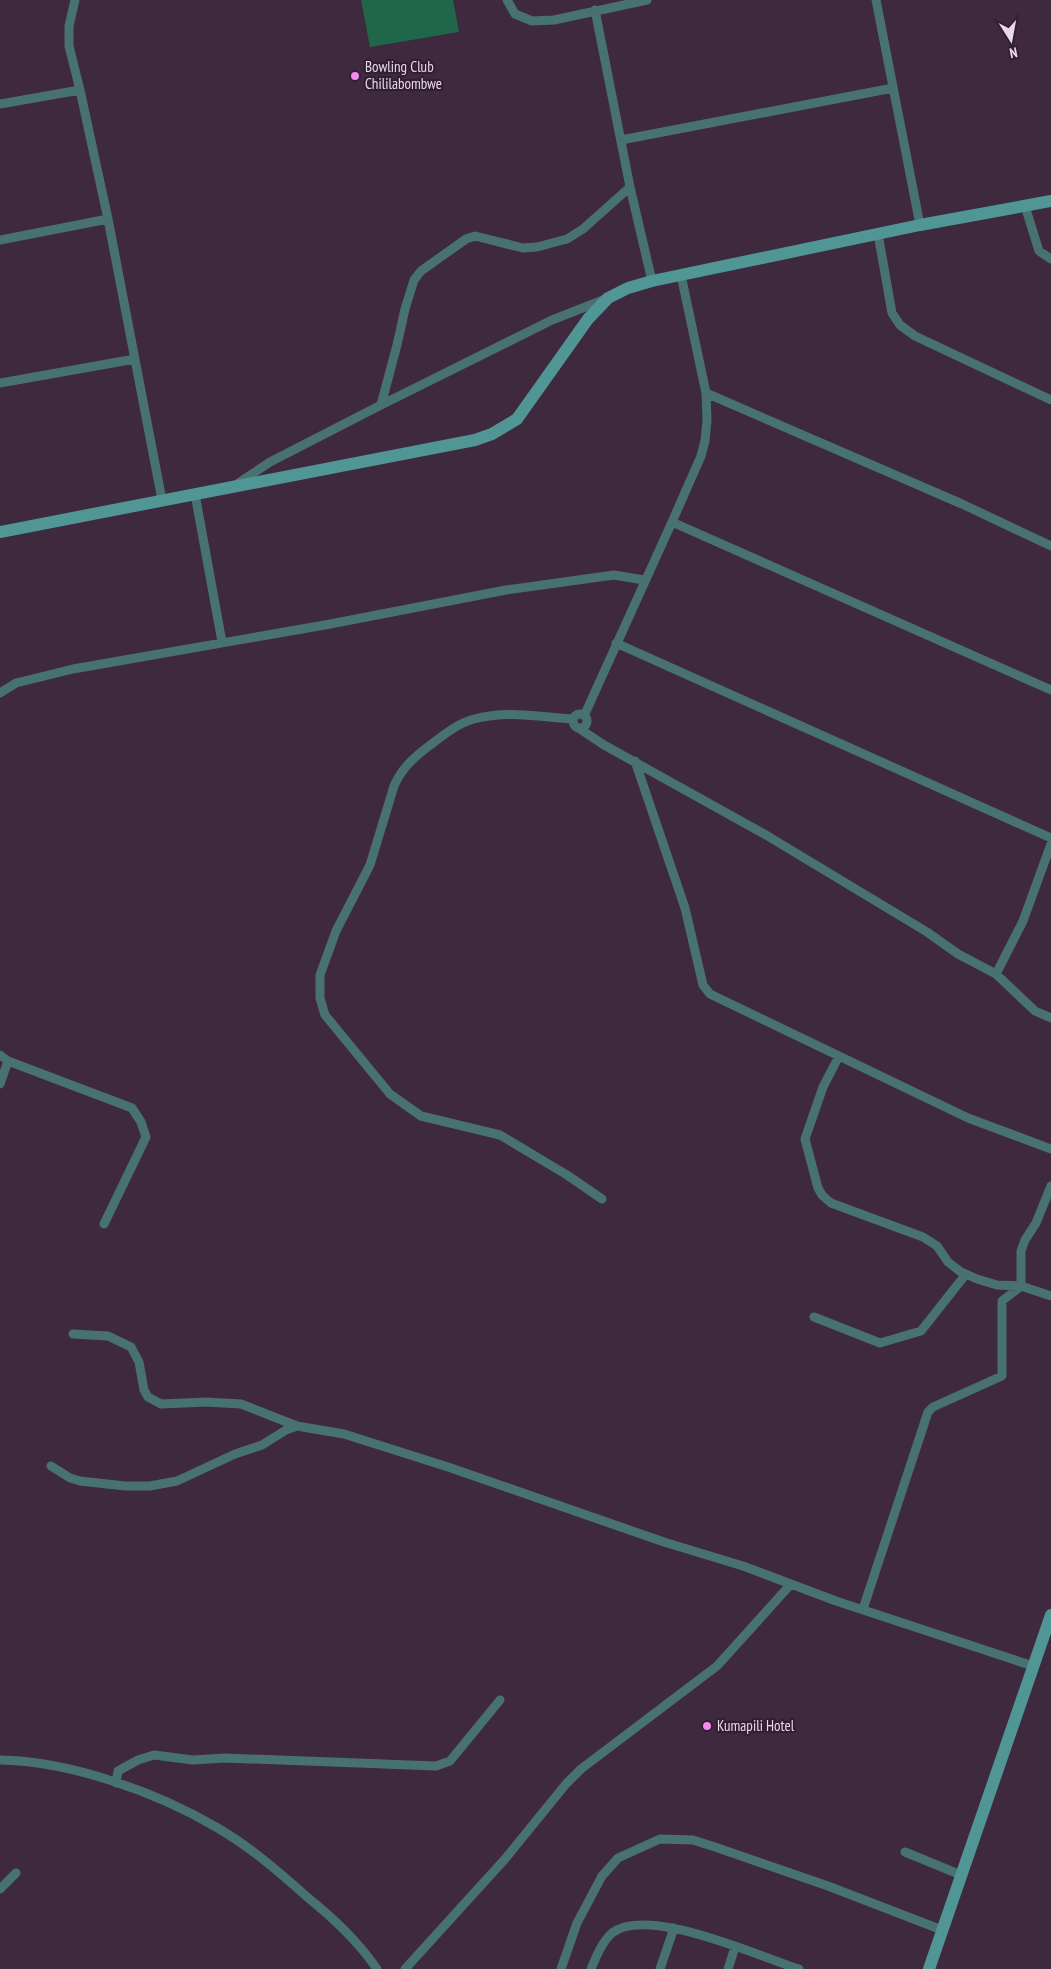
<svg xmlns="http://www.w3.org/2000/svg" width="1051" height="1969" font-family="'PT Sans Narrow',sans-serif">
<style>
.green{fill:#206648}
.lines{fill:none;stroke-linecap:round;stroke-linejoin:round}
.street{stroke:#487271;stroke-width:9}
.secondary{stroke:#509695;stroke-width:12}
.poi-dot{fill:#f888ea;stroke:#331f34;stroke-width:2}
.labels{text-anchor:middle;stroke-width:4.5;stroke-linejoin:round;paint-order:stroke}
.poi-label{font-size:15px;fill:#e7dae7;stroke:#331f34;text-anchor:start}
</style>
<rect width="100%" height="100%" fill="#3e293f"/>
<path class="green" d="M361,0h92l6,32 -89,15z"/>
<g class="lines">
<path class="street" d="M75,0l-6,26v20l11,44 28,129 54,281
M507,0l8,14 17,7 22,-1 93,-20
M876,0l44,225
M595,10l35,177 22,94
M0,104l80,-14
M621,140l272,-52
M1025,206l14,45 12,8
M878,234l14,79 8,12 15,11 136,64
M0,240l108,-21
M0,383l135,-24
M706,393l256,111 89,42
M381,405l171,-85 51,-20
M237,484l33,-22 111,-57 16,-60 8,-36 9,-29 7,-9 45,-32 9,-3 48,12 14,-1 30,-8 16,-10 47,-42
M195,494l27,148
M672,522l379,168
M616,643l435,195
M0,693l16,-10 57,-14 252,-44 181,-35 108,-15 30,5
M573 721a7 7 0 1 1 14 0a7 7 0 1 1-14 0Z
M584,716l88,-194 29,-66 4,-15 2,-21 -1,-27 -25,-118
M573,719c-33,-2 -66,-9 -99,0 -16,4 -32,17 -45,27 -16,12 -27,22 -35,40l-24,79 -34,66 -16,44v23l5,17 65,79 31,22 79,19 67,40 35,24
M580,729l24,16 162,90 161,97 31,22 38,20 39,37 16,7
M635,761l50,147 18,77 7,9 258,124 83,31
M996,974l27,-53 28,-77
M0,1055l8,6 124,47 9,14 5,15 -42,87
M839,1056l-16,31 -18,52 13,49 4,7 9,8 92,34 14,9 11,16 13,10 16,7 20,6 24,1 30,10
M0,1084l8,-23
M1021,1286v-35l4,-11 11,-17 15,-37
M814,1317l66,26 41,-12 45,-57
M73,1334l35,2 23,11 8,15 5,28 4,7 13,7 45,-2 35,2 56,22 47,8 104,33 216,75 79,24 93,35 197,65
M51,1466l19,12 10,3 45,5h25l27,-5 58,-27 27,-9 24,-15 11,-4
M863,1609l65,-197 5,-5 69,-31v-75l19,-15
M0,1760c70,1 156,32 216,67 33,19 62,44 90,69 27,22 51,44 71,73
M116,1783l2,-12 20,-11 16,-5 39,5 32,-2 211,8 14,-5 50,-61
M905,1852l56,23
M0,1889l16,-16
M405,1969l100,-110 61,-75 15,-15 136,-103 74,-82
M561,1969l16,-46 25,-47 16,-18 42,-19 33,1 22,7 113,39 114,44
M591,1969c5,-12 11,-27 21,-36 35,-28 148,24 187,36
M660,1969l14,-41
M728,1969l7,-22"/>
<path class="secondary" d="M0,532l475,-92 17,-6 25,-15 71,-100 20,-21 20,-10 24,-7 268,-56 131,-24
M929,1969l122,-354"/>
</g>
<g class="poi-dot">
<circle cx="355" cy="76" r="5"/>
<circle cx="707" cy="1726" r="5"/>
</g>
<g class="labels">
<g class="poi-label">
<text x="365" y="72">Bowling Club<tspan x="365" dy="17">Chililabombwe</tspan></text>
<text x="717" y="1731">Kumapili Hotel</text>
</g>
</g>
<g transform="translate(1011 40) rotate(169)" stroke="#331f34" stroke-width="4" paint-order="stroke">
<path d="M0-4L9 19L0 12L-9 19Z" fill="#e7dae7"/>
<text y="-8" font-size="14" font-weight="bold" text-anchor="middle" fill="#e7dae7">N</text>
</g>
</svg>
